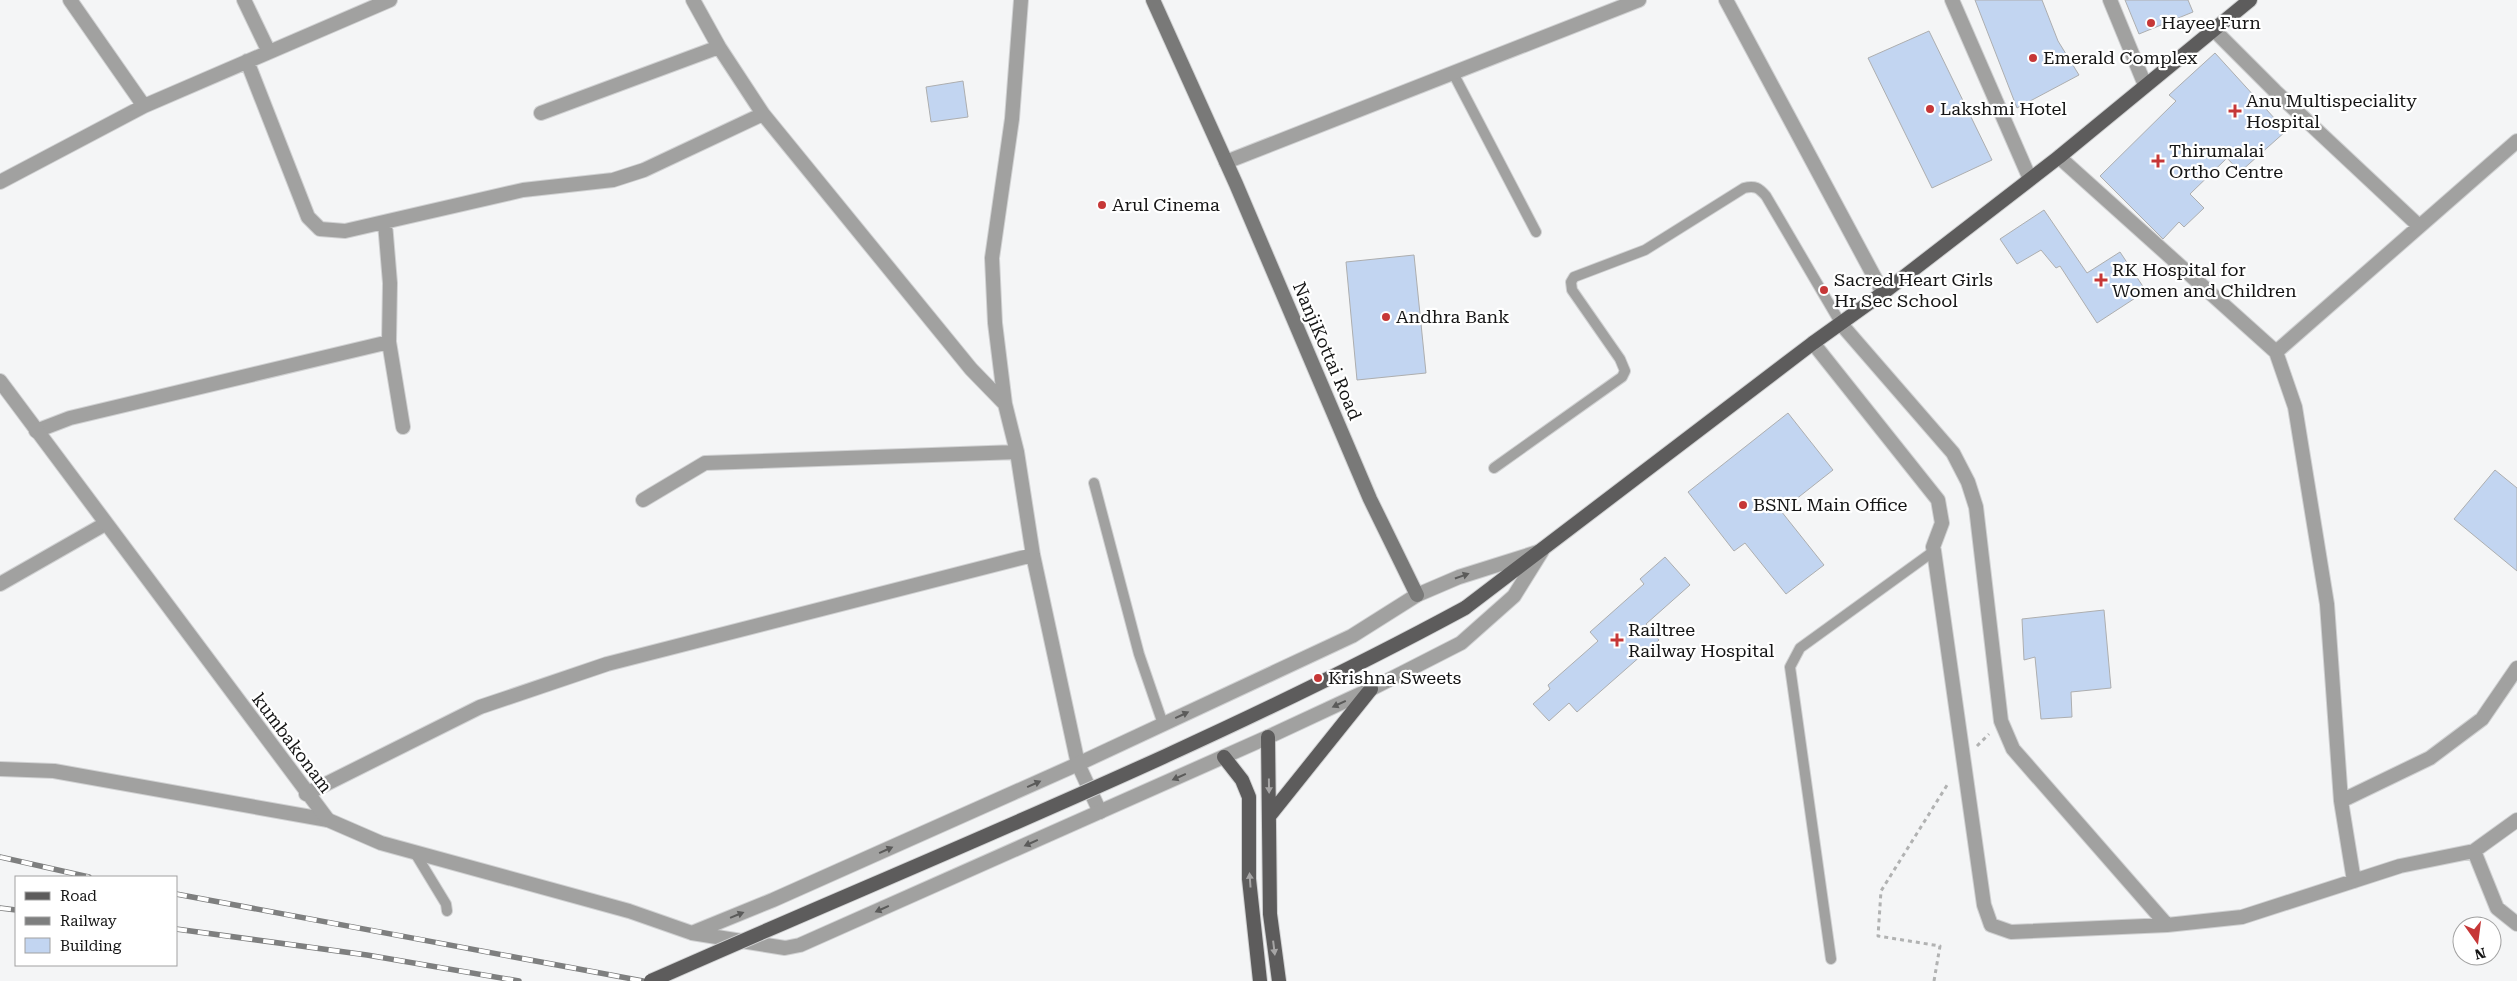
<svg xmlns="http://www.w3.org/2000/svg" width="2517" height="981" font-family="'Roboto Serif',serif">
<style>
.building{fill:#c2d5f1;stroke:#adaeaf}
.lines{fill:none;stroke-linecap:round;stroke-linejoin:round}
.service-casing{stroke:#d0d1d2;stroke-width:12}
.minor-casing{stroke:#d0d1d2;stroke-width:16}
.tertiary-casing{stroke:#d0d1d2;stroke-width:16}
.secondary-casing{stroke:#d0d1d2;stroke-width:16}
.primary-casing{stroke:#d0d1d2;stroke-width:16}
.path{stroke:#b1b2b2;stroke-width:3;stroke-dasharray:4 4;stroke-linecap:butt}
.service{stroke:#a1a1a0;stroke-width:10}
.minor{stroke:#a1a1a0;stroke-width:14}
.tertiary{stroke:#a1a1a0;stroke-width:14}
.secondary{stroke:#797978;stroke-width:14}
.primary{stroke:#5d5c5c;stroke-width:14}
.rail-casing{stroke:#7e7f7f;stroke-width:5.5}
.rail{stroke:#fff;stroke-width:4;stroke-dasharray:11;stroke-linecap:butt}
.primary-bridge-casing{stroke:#d0d1d2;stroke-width:16;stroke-linecap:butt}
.primary-bridge{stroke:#5d5c5c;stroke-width:14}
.oneway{fill:#5b5b5a}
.oneway2{fill:#a6a5a5}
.poi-dot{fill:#c63737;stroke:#fff;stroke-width:2}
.labels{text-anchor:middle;stroke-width:4.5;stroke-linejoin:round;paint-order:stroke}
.poi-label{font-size:18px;fill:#151515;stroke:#fff;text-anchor:start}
.street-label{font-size:18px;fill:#151515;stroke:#fff}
</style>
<rect width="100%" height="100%" fill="#f4f5f6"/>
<path class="building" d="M1975,0h67l16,41 21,34 -62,33z
M2125,0h63l5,12 -54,22z
M1929,31l63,129 -60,28 -64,-130z
M2215,53l71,78 -46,41 -13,-14 -37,36 14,14 -20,19 -5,-5 -16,17 -63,-63 76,-75 -7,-6z
M963,81l5,36 -37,5 -5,-35z
M2044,210l43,63 33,-21 26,39 -49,32 -37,-57 -4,2 -15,-18 -24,14 -17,-25z
M1414,255l12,118 -69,7 -11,-118z
M1788,413l45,57 -52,41 43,54 -38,29 -41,-51 -11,8 -46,-59z
M2495,470l22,18v83l-63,-52z
M1665,557l25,28 -44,39 13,16 -82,72 -8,-9 -20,18 -16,-17 17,-15 -2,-4 50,-44 -8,-9 54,-48 -4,-5z
M2104,610l7,78 -40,4 1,25 -31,2 -6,-62 -11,3 -2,-41z"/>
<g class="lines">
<g class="service-casing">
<path id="service" d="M1453,73l83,159
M1494,468l128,-91 3,-6 -5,-12 -48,-69 -1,-8 3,-5 71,-27 99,-62c11,-3 15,0 22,8l75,128
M1094,483l45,171 24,70
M415,853l31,51 1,7
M1831,959l-41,-292 10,-19 134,-97"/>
</g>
<g class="minor-casing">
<path id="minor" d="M70,0l74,106
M244,0l24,50
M693,0l26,47 44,67 208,255 34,35
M1021,0l-9,119 -20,139 3,65 10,81 12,48 16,103 45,209 22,48
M1726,0l157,293
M1952,0l78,179
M2110,0l35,85
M2214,30l61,61 144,135
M247,61l61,156 12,12 25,2 178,-41 90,-10 31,-10 119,-56
M541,113l178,-66
M2059,157l217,195 19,55 32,197 14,197 13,80
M1226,162l413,-162
M0,182l144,-76 246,-106
M385,223l5,60 -1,59 14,85
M1841,324l112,129 15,29 8,25 25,214 12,28 154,176
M1813,343l125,157 4,23 -9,24 1,4 50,354 7,20 20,7 156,-7 75,-8 158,-51 74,-15 43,-31
M2276,352l241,-211
M36,431l34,-13 319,-76
M643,500l62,-37 312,-11
M0,584l105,-60
M0,769l54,2 274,49
M306,794l174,-87 127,-43 426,-109
M2341,801l89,-43 52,-39 35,-51
M2474,851l23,57 20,16"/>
</g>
<g class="tertiary-casing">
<path id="tertiary" d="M0,381l328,439 53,23 248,68 63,22 93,15 15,-3 468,-208 103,-48 90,-46 53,-47 28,-45
M692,933l81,-33 305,-136 274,-128 65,-41 42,-18 79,-25"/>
</g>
<g class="secondary-casing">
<path id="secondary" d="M1153,0l83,184 134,315 47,96"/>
</g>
<g class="primary-casing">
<path id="primary" d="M1465,608l348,-265 70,-50 176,-136 191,-157
M1268,737l2,177 9,67
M1224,757l18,23 7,17v82l11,102
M1270,815l101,-126"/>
</g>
<path class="path" d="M1977,746l12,-12
M1934,981l6,-35 -62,-10 3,-45 68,-109"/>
<use href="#service" class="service"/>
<use href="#minor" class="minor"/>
<use href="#tertiary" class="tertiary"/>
<use href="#secondary" class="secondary"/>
<use href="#primary" class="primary"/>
<g class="rail-casing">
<path id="rail" d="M0,857l89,20
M176,894l467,87
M0,908l16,2
M176,929l191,26 152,26"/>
</g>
<use href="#rail" class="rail"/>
<g class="primary-bridge-casing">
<path id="primary-bridge" d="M651,981c273,-121 552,-231 814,-373"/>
</g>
<use href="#primary-bridge" class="primary-bridge"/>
</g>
<defs><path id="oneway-solid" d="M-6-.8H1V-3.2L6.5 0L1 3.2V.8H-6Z" transform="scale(1.25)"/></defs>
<g class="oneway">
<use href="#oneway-solid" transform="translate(1462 576) rotate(-19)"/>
<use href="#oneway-solid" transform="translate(1339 704) rotate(155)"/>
<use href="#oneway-solid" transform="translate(1182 715) rotate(-25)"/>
<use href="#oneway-solid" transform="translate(1179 777) rotate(156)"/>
<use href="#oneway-solid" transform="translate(1034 784) rotate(-24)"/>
<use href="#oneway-solid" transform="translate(1031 843) rotate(156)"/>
<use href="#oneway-solid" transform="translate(886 850) rotate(-24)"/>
<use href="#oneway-solid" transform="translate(882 909) rotate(156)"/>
<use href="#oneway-solid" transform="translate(737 915) rotate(-22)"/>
</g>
<g class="oneway2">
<use href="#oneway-solid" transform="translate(1269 786) rotate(89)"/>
<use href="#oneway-solid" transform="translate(1250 880) rotate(-94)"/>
<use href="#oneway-solid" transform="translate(1274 948) rotate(83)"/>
</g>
<g class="poi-dot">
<circle cx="2151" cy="23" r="5"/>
<circle cx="2033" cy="58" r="5"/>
<circle cx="1930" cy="109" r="5"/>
<path d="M2232.5 103.5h5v5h5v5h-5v5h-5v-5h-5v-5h5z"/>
<path d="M2155.5 153.5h5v5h5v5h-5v5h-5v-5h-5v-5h5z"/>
<circle cx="1102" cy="205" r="5"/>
<path d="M2098.5 272.5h5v5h5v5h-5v5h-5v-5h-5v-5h5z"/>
<circle cx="1824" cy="290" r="5"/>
<circle cx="1386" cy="317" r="5"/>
<circle cx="1743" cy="505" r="5"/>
<path d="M1614.5 632.5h5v5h5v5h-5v5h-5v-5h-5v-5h5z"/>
<circle cx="1318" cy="678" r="5"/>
</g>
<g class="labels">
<g class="poi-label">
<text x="2161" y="29">Hayee Furn</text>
<text x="2043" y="64">Emerald Complex</text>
<text x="2246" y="107">Anu Multispeciality<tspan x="2246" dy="21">Hospital</tspan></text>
<text x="1940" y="115">Lakshmi Hotel</text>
<text x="2169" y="157">Thirumalai<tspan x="2169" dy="21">Ortho Centre</tspan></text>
<text x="1112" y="211">Arul Cinema</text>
<text x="2112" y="276">RK Hospital for<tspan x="2112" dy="21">Women and Children</tspan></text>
<text x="1834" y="286">Sacred Heart Girls<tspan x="1834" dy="21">Hr Sec School</tspan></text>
<text x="1396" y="323">Andhra Bank</text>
<text x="1753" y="511">BSNL Main Office</text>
<text x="1628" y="636">Railtree<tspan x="1628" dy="21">Railway Hospital</tspan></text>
<text x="1328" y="684">Krishna Sweets</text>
</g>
<g class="street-label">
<text transform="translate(1327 351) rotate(67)" y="6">NanjiKottai Road</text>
<text transform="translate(292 743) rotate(53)" y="6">kumbakonam</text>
</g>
</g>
<rect x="15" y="876" width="162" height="90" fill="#ffffff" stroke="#a1a1a1"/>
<rect x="25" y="892" width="25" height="8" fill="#5d5c5c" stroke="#a1a1a1"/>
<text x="60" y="901" font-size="15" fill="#151515">Road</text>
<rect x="25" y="917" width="25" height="8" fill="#7e7f7f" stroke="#a1a1a1"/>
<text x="60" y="926" font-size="15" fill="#151515">Railway</text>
<rect x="25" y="938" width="25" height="15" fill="#c2d5f1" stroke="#a1a1a1"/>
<text x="60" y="951" font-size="15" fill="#151515">Building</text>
<g transform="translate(2477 941) rotate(166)"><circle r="24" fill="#ffffff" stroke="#a1a1a1"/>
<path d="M0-4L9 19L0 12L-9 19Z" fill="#c63737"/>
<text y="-8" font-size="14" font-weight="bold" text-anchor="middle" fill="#151515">N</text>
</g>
</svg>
